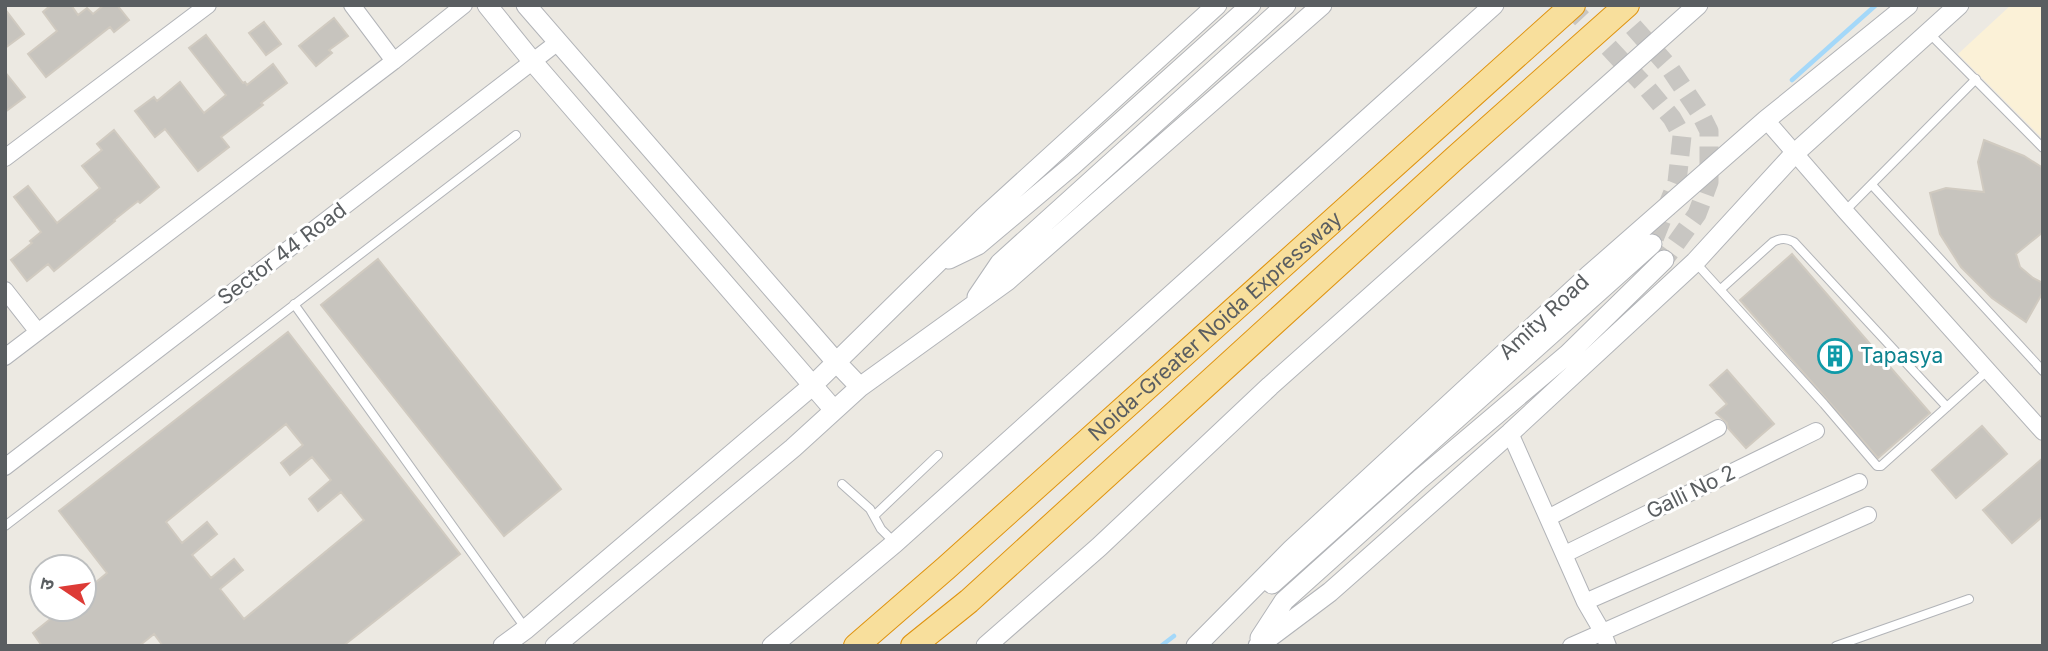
<svg xmlns="http://www.w3.org/2000/svg" width="2048" height="651" font-family="Inter,'Noto Sans Devanagari',sans-serif">
<style>
.commercial{fill:#fbf1d7}
.lines{fill:none;stroke-linecap:round;stroke-linejoin:round}
.stream{stroke:#a4d8f9;stroke-width:4.5}
.building{fill:#c7c4be;stroke:#d0cac0;stroke-width:2;fill-rule:evenodd}
.tertiary-tunnel{stroke:#c8c6c2;stroke-width:19;stroke-dasharray:19 10;stroke-linecap:butt}
.service-casing{stroke:#b2b4b8;stroke-width:10}
.minor-casing{stroke:#b2b4b8;stroke-width:18}
.tertiary-casing{stroke:#b2b4b8;stroke-width:21}
.trunk-casing{stroke:#df930f;stroke-width:26}
.service{stroke:#fff;stroke-width:8}
.minor{stroke:#fff;stroke-width:16}
.tertiary{stroke:#fff;stroke-width:19}
.trunk{stroke:#f8df9c;stroke-width:24}
.labels{text-anchor:middle;stroke-width:6;stroke-linejoin:round;paint-order:stroke}
.street-label{font-size:21px;fill:#5a5e61;stroke:#fff}
.culture-label{font-size:21px;fill:#0d838f;stroke:#fff;text-anchor:start}
</style>
<rect width="100%" height="100%" fill="#ece9e2"/>
<path class="commercial" d="M2011,5h32v134l-85,-85z"/>
<g class="lines">
<path class="stream" d="M1792,80l84,-75
M1161,646l13,-10"/>
</g>
<path class="building" d="M51,5h20l7,10 9,-7 6,6 11,-9h13l12,15 -15,12 -4,-5 -64,50 -18,-23 29,-23 -14,-19z
M5,9l19,25 -19,14z
M334,18l14,18 -19,14 3,3 -16,13 -17,-20z
M264,22l17,22 -15,11 -17,-22z
M206,35l37,48 2,-1 2,3 26,-21 14,19 -26,20 2,2 -42,32 8,10 -31,24 -33,-42 -10,8 -20,-26 19,-14 3,4 23,-19 24,31 22,-18 -37,-47z
M5,72l20,25 -20,15z
M114,130l45,57 -19,16 -2,-2 -24,19 1,1 -61,50 -6,-7 -21,17 -16,-21 21,-17 -2,-2 11,-9 -27,-35 14,-11 29,37 43,-35 -18,-22 20,-16 -5,-6z
M1984,140l40,16 19,12v64l-27,22 4,13 13,11 10,5v9l-17,30 -34,-24 -31,-31 -21,-33 -10,-41 16,-5 38,4 -6,-30z
M1792,254l138,159 -52,45 -138,-158z
M378,259l183,230 -57,47 -183,-231z
M288,332l172,222 -117,92h-180l-9,-12 -15,12h-97l-9,-13 30,-24h21v-17l23,-19 -48,-62zM286,424l17,21 -22,18 9,12 22,-18 19,23 -22,19 9,12 23,-19 23,28 -120,99 -24,-30 23,-19 -9,-11 -23,19 -19,-23 25,-21 -10,-12 -25,21 -16,-21z
M1727,370l47,54 -28,24 -18,-20 -1,-5 -11,-10 11,-9 -17,-19z
M1982,426l25,28 -51,44 -24,-28z
M2043,458v58l-31,27 -29,-33z"/>
<g class="lines">
<path class="tertiary-tunnel" d="M1569,5l77,82 26,31 10,18 -5,46 -25,62
M1614,5l55,62 31,46 9,18v51l-12,32 -33,46"/>
<g class="service-casing">
<path id="service" d="M1929,33l114,115
M1872,185l171,186
M1845,211l131,-132
M1695,262l129,142 53,62h4l106,-95
M1721,289l52,-47c8,-4 13,-4 21,0l153,165
M294,304l232,325
M842,484l28,25 11,20 14,14
M875,515l63,-60
M5,526l511,-391
M1836,646l133,-47"/>
</g>
<g class="minor-casing">
<path id="minor" d="M352,5l42,56
M1766,120l79,91 198,221
M5,158l203,-153
M5,290l33,42
M5,357l389,-296 70,-56
M1510,433l75,169 18,31 5,13
M5,467l553,-425
M1548,518l170,-90
M1565,554l251,-123
M1585,602l274,-120
M1571,646l297,-131"/>
</g>
<g class="tertiary-casing">
<path id="tertiary" d="M487,5l46,57 301,348
M526,5l311,358 23,24
M949,259l29,-14 95,-80 178,-160
M977,297l23,-34 286,-258
M1272,584l380,-340
M1260,638l24,-37 136,-122 148,-125 96,-94
M503,646l23,-17 286,-243 172,-169 233,-212
M555,646l238,-198 67,-61 147,-106 315,-276
M772,646l123,-103 599,-538
M986,646l113,-99 171,-161 428,-381
M1196,646l96,-97 296,-273 178,-156 142,-115
M1258,646l72,-54 180,-159 185,-171 99,-108 165,-149"/>
</g>
<g class="trunk-casing">
<g id="trunk">
<path id="s1" d="M856,646l90,-78 627,-563"/>
<path d="M913,646l56,-45 486,-443 172,-153"/>
</g>
</g>
<use href="#service" class="service"/>
<use href="#minor" class="minor"/>
<use href="#tertiary" class="tertiary"/>
<use href="#trunk" class="trunk"/>
</g>
<defs>
<g id="building-ring" transform="scale(1.75)"><circle r="9.5" fill="#fff" stroke="#0f9aa8" stroke-width="1.5"/><path d="M-4-6H4V6H1V3H-1V6H-4ZM-2.5-4.3h1.7v1.8h-1.7ZM.8-4.3h1.7v1.8H.8ZM-2.5-1h1.7V.8h-1.7ZM.8-1h1.7V.8H.8Z" fill="#0f9aa8"/></g>
</defs>
<g fill-rule="evenodd">
<use href="#building-ring" x="1835" y="356"/>
</g>
<g class="labels">
<g class="street-label">
<text transform="translate(282 254) rotate(-37)" y="7">Sector 44 Road</text>
<text transform="translate(1544 317) rotate(-43)" y="7">Amity Road</text>
<text dy="7" stroke="none"><textPath href="#s1" startOffset="481">Noida-Greater Noida Expressway</textPath></text>
<text transform="translate(1691 492) rotate(-26)" y="7">Galli No 2</text>
</g>
<g class="culture-label">
<text x="1860" y="363">Tapasya</text>
</g>
</g>
<rect width="2048" height="651" fill="none" stroke="#5a5e61" stroke-width="14"/>
<g transform="translate(63 588) rotate(283)"><circle r="33" fill="#ffffff" stroke="#bdbfc0" stroke-width="2"/>
<path d="M0-5L12 26L0 18L-12 26Z" fill="#dd3b36"/>
<text y="-10" font-size="19" font-weight="bold" text-anchor="middle" fill="#5a5e61">उ</text>
</g>
</svg>
